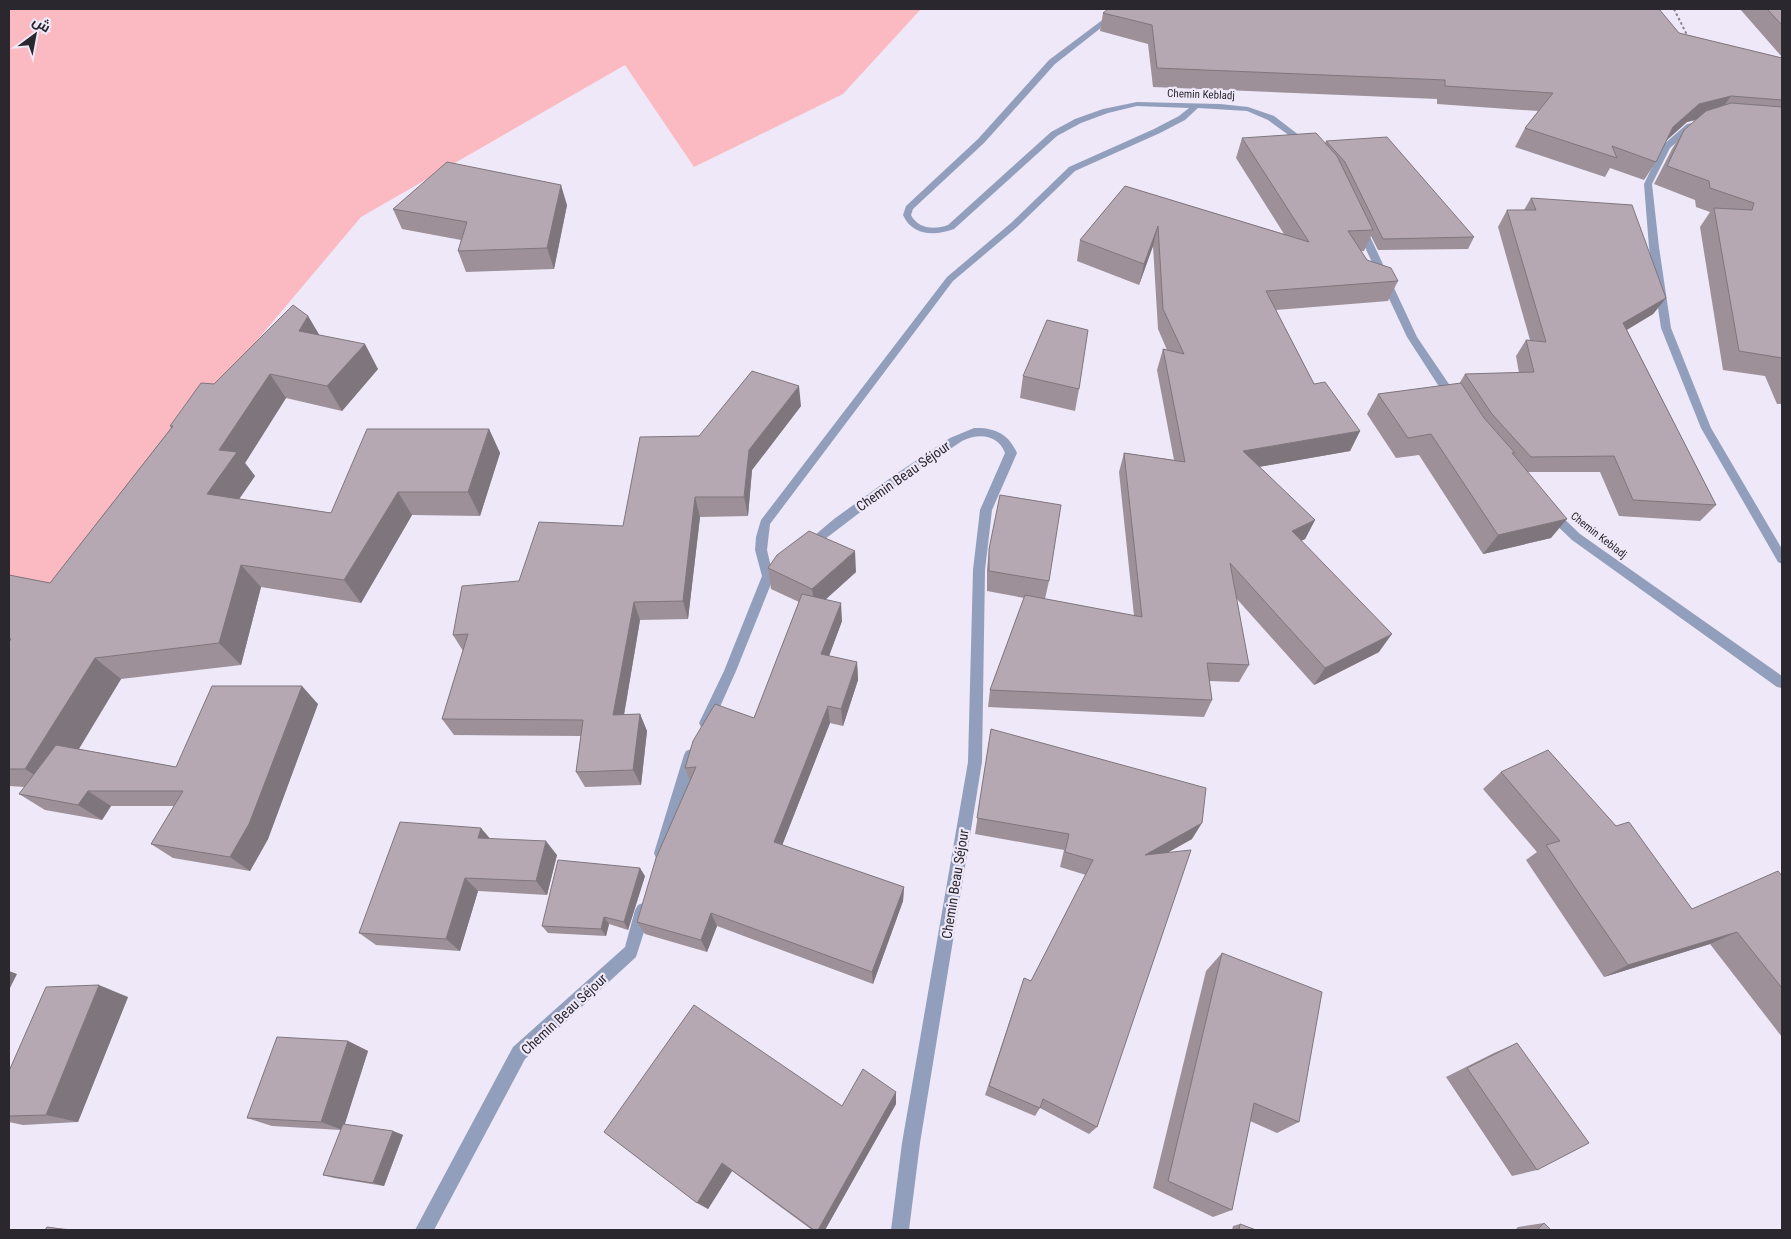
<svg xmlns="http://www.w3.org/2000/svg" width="1791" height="1239" font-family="'Roboto Condensed',Cairo,sans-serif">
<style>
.green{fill:#fbbac2}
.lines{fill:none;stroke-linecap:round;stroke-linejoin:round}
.path{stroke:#86828c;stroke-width:2;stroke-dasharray:2.5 2.5;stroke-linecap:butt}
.street{fill:#929fbc;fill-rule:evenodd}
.wall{fill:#9d9099}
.shaded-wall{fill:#7f767d}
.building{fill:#b6a8b2;stroke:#7f767d}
.labels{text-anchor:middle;stroke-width:4.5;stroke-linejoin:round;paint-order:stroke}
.far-street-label{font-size:11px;fill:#2a282e;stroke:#eee8f8}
.street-label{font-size:14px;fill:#2a282e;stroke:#eee8f8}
</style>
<rect width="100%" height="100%" fill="#eee8f8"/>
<path class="green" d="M9,9h912l-78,85 -149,73 -69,-102 -264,152 -352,418z"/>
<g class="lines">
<path class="path" d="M1674,9l14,28"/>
<path class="street" d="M1117,9h8l-70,55 -71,79 -71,66 -2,6c7,14 23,15 37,10l103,-93 24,-13 28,-10 34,-7 83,2 28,3 26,9 38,29 -7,2 -37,-27 -21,-9 -49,-3 -13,12 -25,13 -85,38 -58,56 -64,54 -183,243 -3,26 4,17 11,-7 4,2 2,3 -15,14 -37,92 -25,56 -5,2 -5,-2 -2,-4 25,-52 38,-95 -7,-26 1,-13 5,-17 186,-243 64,-54 58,-56 85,-38 25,-13 10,-8 -52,-2 -29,7 -27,10 -24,13 -103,93c-19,7 -42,7 -51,-14l3,-9 72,-67 71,-79z
M1697,122l4,2 -8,4 -23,20 -18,36 7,63 12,81 40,100 71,121v15l-4,-2 -77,-134 -40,-100 -12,-81 -5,-63 19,-39 24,-21z
M1361,225l5,3 51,109 40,59 1,3 -1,3h-8l-42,-65 -51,-109z
M974,428c20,-1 35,6 43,25l-25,57 -7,60 -3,192 -62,381 -11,87h-18l11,-87 66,-381 5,-192 7,-60 25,-57c-7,-19 -27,-20 -43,-12l-74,50 -76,58h-8l-2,-3 32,-27 62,-45 54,-36z
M1551,509l4,1 25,24 202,142v12l-5,-1 -205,-147 -25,-24 -2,-3 2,-3z
M691,749l5,2 2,4 -30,98 -2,5 -5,2 -5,-2 -2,-5 30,-98 2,-4z
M643,903l5,2 3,5 -15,47 -111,102 -91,171h-19l98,-183 112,-100 10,-37 3,-5z"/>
</g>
<path class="wall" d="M1740,9h42v48z
M1103,13l576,20 103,25v346h-5l-12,-28 -42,-6 -23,-143 10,-15 -14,-5 -1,-7 -41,-16 18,-35 12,-19 12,-10 -9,2 -21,19 -10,21 -12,18 -34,-12 -5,9 -90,-30 10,-19 13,-17 -101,-7v-5l-284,-12 -5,-43 -48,-13z
M1242,138l83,5 1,-2 148,96 -6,12 -90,1 -7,-14 -7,15h-3l6,9 31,21 -10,20 -112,9 38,74 46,47 -10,20 -91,16 56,53 -10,19 -4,2 78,111 -65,33 -78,-87 13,67 -10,17 -30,-1 3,19 -8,17 -216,-10 2,-17 34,-92 -37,-7v-21l2,-21 60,32 -4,18 89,17 -15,-144 5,-19 50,7 -17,-90 6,-21 4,1 -9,-21 -5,-83 -14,39 -62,-24 3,-21 45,-54 159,48 -48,-76z
M1531,198l135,100 -13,16 -26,16 89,175 -16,16 -81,-5 -19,-44h-72l23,66 -68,16 -64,-99 -23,3 -29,-44 11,-20 81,-10 6,-10 54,-1 -3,-17 10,-16h4l-32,-113 9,-17h17z
M567,205l-13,64 -88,3 -8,-21 3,-11 -59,-11 -9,-20z
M308,316l11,19 59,34 -36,42 -56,-13 -41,65 10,13 -16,23 92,14 158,-84 11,24 -20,63 -68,-1 -51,88 -100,-16 -20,78 -120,14 -42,70 97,18 142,-63 -50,135 -18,32 -77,-13 -22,-14 23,-38h-63l-9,14 -57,-10 -26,-16 6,-7 -16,-1v-211l41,8 121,-155 -1,-2 44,-42z
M1023,376l56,13 -4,22 -55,-13z
M801,406l-49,64 -4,46 -48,1 -12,102 -48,1 -16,95 16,-1 7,17 -6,54 -56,2 -9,-15 5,-36 -127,-1 -12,-16 21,-68 -10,-16 66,-54 104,-55 76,-90z
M768,568l88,4 -30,27 16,22 -13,35 28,6 1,18 -15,46 -13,-3 -48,122 122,42 -1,14 -30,83 -156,-58 -10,26 -62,-18 -8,-12 53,-141 -5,-13 69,-50 45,-116 -28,-13z
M991,729l201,110 -24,13 -71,275 -8,7 -49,-26 -5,8 -50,-21 39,-117 7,3 55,-106 -26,-8 4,-17 -89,-16z
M1501,772l191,137 90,-33v161l-72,-93 -106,33 -78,-117 11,-8 -54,-63z
M490,839l67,16 -10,40 -69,-4 -18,60 -84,-6 -17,-12z
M645,876l-17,54 -19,-6 -3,12 -58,-3 -6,-7z
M1222,953l77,169 -22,11 -27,-12 -18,89 -19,7 -60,-29 53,-217z
M128,997l-50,125 -55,3 -14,-3v-51z
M348,1041l20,10 -24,74 49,6 10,4 -19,51 -50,-8 -11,-3 18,-45 -69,-4 -25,-8z
M1517,1043l20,127 -25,6 -66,-99 48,-24z
M896,1104l-71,126h-13l-80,-59 -24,38 -104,-77 238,-26z
M1544,1223l7,7h-36l3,-3z
M1240,1224l16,6h-24l1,-4z
M47,1227l31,3h-33z"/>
<path class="shaded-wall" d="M1731,96l-13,18 -31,8 -27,24 13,-19 26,-23z
M561,185l6,20 -13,64 -7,-21z
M1158,226l-5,20 -14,39 5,-21z
M1666,298l-13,16 -42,25 12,-16z
M308,316l15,25 -24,-10z
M365,344l13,25 -36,42 -15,-25z
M270,374l16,24 -41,65 10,13 -29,42 -19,-24 12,-44z
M799,386l2,20 -49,64 -4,46 -4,-19 5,-47z
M489,429l11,24 -20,63 -12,-24z
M1360,431l-10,20 -115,20 8,-20z
M398,492l14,23 -51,88 -17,-23z
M695,497l5,20 -12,102 -5,-18z
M1567,519l-16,19 -68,16 15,-19z
M1315,520l-10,19 -23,11 10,-19z
M855,551l1,21 -41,37 -3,-20z
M241,565l20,22 -20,78 -22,-22z
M634,602l6,18 -19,112 -8,-17z
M841,603l1,18 -19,51 -2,-18z
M1392,634l-13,18 -65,33 11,-17z
M95,658l26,21 -66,109 -30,-19z
M857,662l1,18 -15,46 -2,-17z
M302,686l16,18 -50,135 -18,32 -20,-14z
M828,706l2,17 -52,133 -4,-14z
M640,714l7,17 -6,54 -8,-15z
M88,791l23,15 -9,14 -24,-15z
M1202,823l-10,16 -55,31 8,-15z
M481,828l12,14 -15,-4z
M546,841l11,14 -10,40 -11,-14z
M640,868l5,8 -17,54 -4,-8z
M465,878l13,13 -18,60 -14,-12z
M904,887l-1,14 -30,83 -1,-12z
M711,913l6,13 -10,26 -6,-12z
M604,917l5,7 -3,12 -5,-7z
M1737,932l-27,12 -106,33 24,-12z
M9,971l8,3 -8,16z
M99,985l29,12 -50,125 -32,-7z
M348,1041l20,10 -25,79 -22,-8z
M896,1092v12l-71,126h-7z
M393,1131l10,4 -19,51 -11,-3z
M722,1163l10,8 -24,38 -11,-6z"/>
<path class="building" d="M1108,9h551l20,24 103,25v42l-51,-4 -32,8 -26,23 -17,35 -44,-16 5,12 -92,-30 28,-35 -108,-7v-6l-288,-12 -5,-43 -49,-12z
M1767,9h15v16z
M1731,103l51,4v251l-43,-7 -25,-143 38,2 2,-7 -44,-15 -1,-7 -42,-15 17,-36 22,-19z
M1316,133l21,23 36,74 -25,1 19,29 24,8 7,13 -132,10 48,93 11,-2 35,49 -117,20 72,69 -23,11 100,103 -67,34 -95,-105 19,102 -42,-2 5,37 -222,-10 35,-95 117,22 -18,-164 61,9 -22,-113 21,5 -21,-45 -5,-83 -14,38 -64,-24 45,-54 184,56 -67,-104z
M1387,137l87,100 -91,2 -38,-77 -19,-21z
M447,162l114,23 -14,63 -89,3 9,-29 -74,-13z
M1531,198l101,7 34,93 -43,25 93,182 -83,-5 -19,-44 -83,1 -39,-43 -27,-40 69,-2 -8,-32 20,2 -39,-132h29z
M293,305l15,11 -9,15 66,13 -38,42 -57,-12 -51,76 18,2 -30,42 124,19 36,-84h122l-21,63h-70l-54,88 -103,-15 -22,78 -124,15 -70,111h-16v-127l2,-3 -2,-1v-63l41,8 123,-157h-3l31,-43 13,1z
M1047,320l41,10 -9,59 -56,-13z
M752,371l47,15 -50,64 -5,47h-49l-12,104 -49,1 -21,113 27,-1 -7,56 -57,2 7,-52 -141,-1 26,-85 -15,1 9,-49 57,-5 20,-59 84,4 17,-89 59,-1z
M1461,383l23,35 31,35h-3l55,66 -69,16 -67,-101 -23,4 -30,-44z
M1000,495l61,10 -12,76 -60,-10v-22z
M809,531l46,20 -43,38 -44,-21 9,-13z
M802,594l39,9 -20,51 36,8 -16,47 -13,-3 -54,136 130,45 -32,85 -161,-59 -10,27 -64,-18 19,-64 40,-91 -11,1 8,-27 22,-37 39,14z
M212,686h90l-53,138 -19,33 -79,-13 32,-53h-95l-10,14 -59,-11 37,-49 120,22z
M991,729l215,59 -4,35 -57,32 46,-5 -94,277 -54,-28 -3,9 -51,-22 35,-108 7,3 62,-121 -28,-8 4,-18 -92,-16z
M1548,750l68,76 13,-4 63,87 86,-38 4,5v112l-45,-56 -109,33 -82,-120 14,-4 -59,-69z
M400,822l81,6 -3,10 68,3 -10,40 -71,-3 -19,61 -87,-6z
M558,860l82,8 -16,54 -20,-5 -3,12 -59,-3z
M1222,953l100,39 -23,130 -45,-19 -22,107 -64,-29z
M99,985l-53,130 -37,1v-45l37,-84z
M694,1005l148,101 21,-37 33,23 -78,138h-4l-92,-67 -25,40 -93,-71z
M277,1037l71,4 -27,81 -74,-4z
M1517,1043l72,100 -52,27 -70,-102z
M343,1124l50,7 -20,52 -50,-8z
M1544,1223l7,7h-14z
M1240,1224l16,6h-17z
M47,1227l20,3h-22z"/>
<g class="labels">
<g class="far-street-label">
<text transform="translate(1201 94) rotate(2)" y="4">Chemin Kebladj</text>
<text transform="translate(1599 535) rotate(38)" y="4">Chemin Kebladj</text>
</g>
<g class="street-label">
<text transform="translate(903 476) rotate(-35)" y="5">Chemin Beau Séjour</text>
<text transform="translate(955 884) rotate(-81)" y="5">Chemin Beau Séjour</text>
<text transform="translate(564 1014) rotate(-43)" y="5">Chemin Beau Séjour</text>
</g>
</g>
<rect width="1791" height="1239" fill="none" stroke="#2a282e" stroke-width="20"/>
<g transform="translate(35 35) rotate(32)" stroke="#eee8f8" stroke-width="4" paint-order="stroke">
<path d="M0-4L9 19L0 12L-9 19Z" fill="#2a282e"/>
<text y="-8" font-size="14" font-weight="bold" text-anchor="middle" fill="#2a282e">ش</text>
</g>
</svg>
